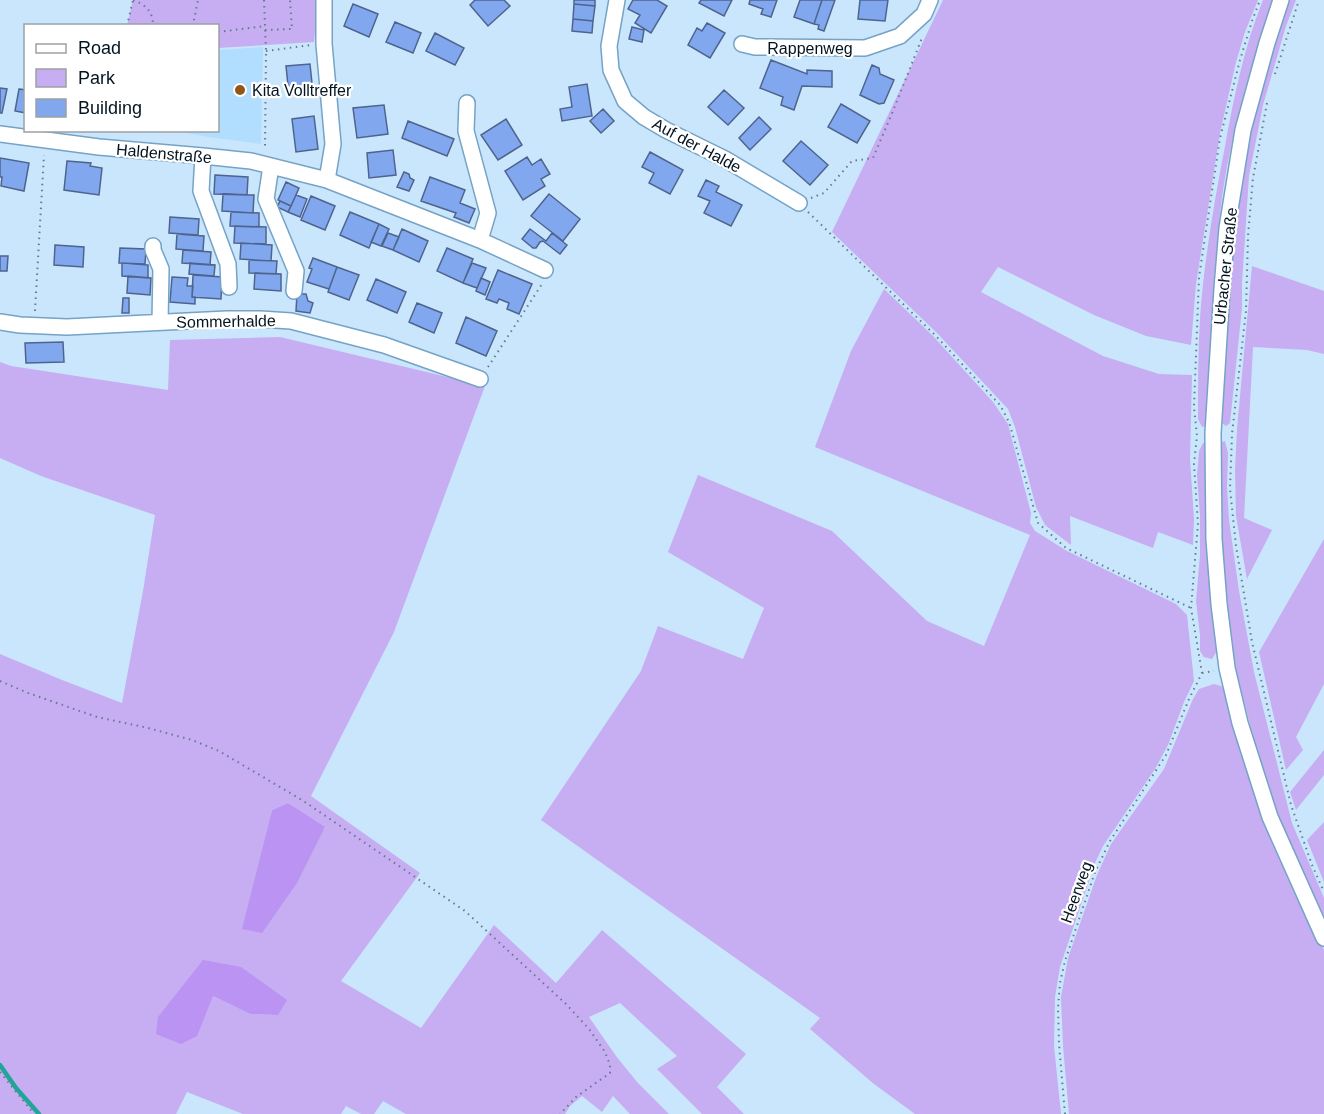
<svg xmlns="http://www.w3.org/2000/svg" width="1324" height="1114" font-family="Arial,sans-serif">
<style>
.built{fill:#b1ddfe}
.green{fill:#c7adf1;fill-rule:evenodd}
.forest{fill:#ba93f3}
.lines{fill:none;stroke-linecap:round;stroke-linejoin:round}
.stream{stroke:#22a599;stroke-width:4.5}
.building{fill:#81a8ef;stroke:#4e648e;stroke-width:1.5}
.minor-casing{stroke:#75a3c6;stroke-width:18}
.path{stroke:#647b8c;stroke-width:2;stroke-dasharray:1.5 4.5;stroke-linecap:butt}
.minor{stroke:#fff;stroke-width:15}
.poi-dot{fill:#925616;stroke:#fff;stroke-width:2}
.labels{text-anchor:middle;stroke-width:4.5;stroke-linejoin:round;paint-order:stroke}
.street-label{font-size:16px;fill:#031421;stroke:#fff}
.poi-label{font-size:16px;fill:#031421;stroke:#fff;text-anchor:start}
</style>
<rect width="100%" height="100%" fill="#c9e6fc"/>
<path class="built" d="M263,47l-2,97 -52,-7 -32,-6 41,-1v-80z"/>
<path class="green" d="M133,0h185l-4,42 -96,6v-22h-91z
M943,0h315l-13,32 -9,30 -16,71 -24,151 -5,61 -45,-9 -52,-21 -96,-48 -17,25 122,64 56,18 33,1 -2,84 4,60 -1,26 -35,-13 -5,16 -83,-32 1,29 -26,-20 -9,-18 -21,-80 -7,-18 -71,-76 -105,-101z
M1263,0h10c-21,62 -40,125 -50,190 -11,78 -11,157 -16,236l-5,1 -4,-8c0,-33 0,-67 2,-101 4,-57 14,-115 25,-172 9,-50 19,-99 38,-146z
M1289,0h7l-10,26 -23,79 -14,71 -7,107v25l-12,115 -4,3 -4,-3 10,-178 16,-107 26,-96z
M1252,266l72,25v63l-17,-4 -54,-3 -9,171 28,12 -25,49 -11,-63 -1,-46 2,-41z
M884,289l49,47 60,66 15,22 23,89 -1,10 5,8 32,20 109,53 11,11 7,66 -10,21 -16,43 -13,24 -52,77 -8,17 -35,104 -5,30 -1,49 7,68h-146l-41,-30 -64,-55 10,-11 -279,-198 100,-149 17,-45 85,33 21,-51 -96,-56 30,-77 134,56 95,90 57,25 46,-111 -215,-88 36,-96z
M280,337l205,49 -91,246 -83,164 109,77 -79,108 80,47 73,-103 62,58 46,-53 144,124 -29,33 27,27h-42l-45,-45 20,-13 -57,-53 -31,14 27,39 21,26 32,32h-39l-17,-18 -11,16 -20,-16 -12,10 -5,8h-159l-23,-13 -9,13h-13l-15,-8 -5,8h-98l-56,-22 -11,22h-176v-460l62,26 60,23 21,-112 12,-76 -114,-39 -41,-18v-96l11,4 157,24 2,-50zM288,803l37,25 -82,101 29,-119zM213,996l65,19 -28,-1z
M1225,441l3,12 -1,34 2,33 10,71 15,81 38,151 32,75v20l-44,-97 -22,-66 -22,-84 -10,-68 -6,-72 2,-89z
M1203,443l4,1 -1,71 3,62 8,74 -5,8 -8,-2 -4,-6v-16l-4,-34 4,-46v-39l-3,-41 2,-24z
M1324,539v145l-28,53 7,13 -17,20 -27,-118z
M1214,684l7,2 5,5 20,76 16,51 31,70 31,62v164h-255l-6,-68 -2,-49 7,-39 29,-83 14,-31 53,-75 29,-70 6,-10z
M1324,750v25l-28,35 -6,-18z
M1324,822v60l-17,-42z"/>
<path class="forest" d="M288,803l37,24 -28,56 -35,50 -20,-4 30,-119z
M203,960l38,7 46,33 -9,15 -28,-1 -37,-18 -16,40 -16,8 -25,-10 2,-17z"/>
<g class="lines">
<path class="stream" d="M0,1065l16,23 23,26"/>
</g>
<path class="building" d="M475,0h29l6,6 -22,20 -18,-21z
M574,0h21v6l-21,-2z
M633,0h24l10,6 -16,27 -16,-10 5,-8 -12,-6z
M701,0h31l-8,16 -25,-13z
M750,0h27l-6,17 -10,-3 2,-5 -14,-5z
M800,0h22l-8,24 -20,-7z
M822,0h13l-11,31 -6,-2 1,-4 -5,-1z
M860,0h28l-3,21 -27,-2z
M353,4l25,10 -9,23 -25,-11z
M574,4l21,2 -2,15 -20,-2z
M573,19l20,2 -1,12 -20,-2z
M395,22l26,11 -8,20 -27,-11z
M707,23l18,10 -15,25 -22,-13 9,-17 5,3z
M632,27l12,3 -2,12 -13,-3z
M435,33l29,15 -9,17 -29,-14z
M771,60l36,14v-4l25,1v16l-30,-1 -8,24 -13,-5 2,-8 -23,-9z
M310,64l3,29 -24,2 -3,-29z
M872,65l7,3 1,6 14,6 -10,23 -5,1 -19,-9z
M587,84l5,32 -30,5 -2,-12 12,-2 -3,-20z
M0,88l7,1 -5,24h-2z
M19,89l7,1v23l-11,-2z
M724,90l20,18 -16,17 -20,-18z
M841,104l29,17 -13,22 -29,-16z
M384,105l4,29 -31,4 -4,-30z
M603,109l11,12 -13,12 -11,-12z
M314,116l4,33 -22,3 -4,-33z
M759,117l12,12 -21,21 -11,-12z
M506,119l16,26 -24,15 -17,-25z
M408,121l46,18 -7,17 -45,-18z
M801,141l27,24 -18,20 -27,-24z
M393,150l3,25 -27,3 -2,-25z
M650,152l33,18 -13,24 -21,-11 5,-10 -12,-6z
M527,157l5,8 9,-6 9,15 -9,5 4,7 -22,14 -18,-29z
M0,158l29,5 -5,28 -23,-5 1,-9h-2z
M67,161l24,2 -1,3 12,2 -3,27 -35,-5z
M404,172l5,2 1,4 4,2 -5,11 -12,-4z
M215,175l33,2 -1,18 -33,-1z
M430,177l35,13 -5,13 15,6 -6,14 -15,-6 2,-4 -35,-12z
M706,180l13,6 -3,6 26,13 -11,21 -27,-13 6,-12 -12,-5z
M286,182l13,6 -8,18 -13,-6z
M223,194l31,1 -1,18 -31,-2z
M549,194l31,25 -17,22 -32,-25z
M296,195l11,4 -7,18 -12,-5z
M311,196l24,10 -10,24 -24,-10z
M280,201l11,5 -3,6 -11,-5z
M231,212l28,1v14l-29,-1z
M350,212l29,12 -10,24 -29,-13z
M170,217l29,2 -1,16 -29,-2z
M379,224l10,5 -8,17 -10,-4z
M235,226l31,1v17l-32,-1z
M402,229l26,12 -9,21 -26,-12z
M530,229l16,12 6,-8 15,12 -7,9 -17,-13 -3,1 -4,6h-3l-11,-9z
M388,233l11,4 -6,13 -11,-4z
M177,234l27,2 -1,15 -27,-2z
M241,243l31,2 -1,16 -31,-2z
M55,245l29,2 -1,20 -29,-2z
M120,248l26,1 -1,15 -26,-1z
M447,248l26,11 -10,24 -26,-12z
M183,250l28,2 -1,13 -28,-2z
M0,256h8l-1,15h-7z
M313,258l24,9 -8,22 -22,-7 5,-13 -3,-1z
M249,260l28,1 -1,13 -27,-1z
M122,263l26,2v13l-26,-2z
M190,263l25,2 -1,11 -25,-2z
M472,263l14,5 -9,20 -14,-5z
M337,267l22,8 -10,25 -21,-8z
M498,270l34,14 -13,30 -12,-5 2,-6 -10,-4 -2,4 -11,-4z
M255,273l26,1v17l-27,-2z
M193,275l29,2 -1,22 -29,-2z
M128,276l23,2 -1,17 -23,-2z
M172,277l16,1 -1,8h6l-1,11h3v7l-25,-2z
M481,278l9,4 -5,13 -9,-4z
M376,279l30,13 -9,21 -30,-13z
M297,294h9l2,7 5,2 -3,10 -14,-2z
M123,298h6v15h-7z
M417,303l25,10 -8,20 -25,-11z
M466,317l31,14 -11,25 -30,-13z
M63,342l1,20 -38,1 -1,-20z"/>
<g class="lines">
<g class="minor-casing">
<path id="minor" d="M324,0v44l9,100 -6,36
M617,0l-8,46 2,24 14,31 19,16 22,13 59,29 74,44
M1281,0l-14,43 -24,87 -16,98 -5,61 -9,144 1,106 5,65 8,64 13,55 30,94 54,121
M742,44l13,3 110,1 35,-12 24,-22 6,-14
M467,103l-1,28 22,82 -8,27
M0,134l99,13 104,9 48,5 76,19 153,60 65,30
M203,156l-2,35 27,73 1,23
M271,166l-5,33 30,72 -2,20
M153,246v4l8,19 -1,53
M0,322l20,3 47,2 160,-8h33l31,2 93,24 96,34"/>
</g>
<path class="path" d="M133,0c13,5 20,11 20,26
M264,0l2,51 -1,98
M127,26l6,-26
M196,26l-2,-6 4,-20
M265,30l27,-1 -2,-29
M218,32l47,-6
M266,51l45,-6
M1275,74l24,-74
M1267,103l-14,75 -5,58 -2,75 -14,123 -2,55 6,57 16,96 39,163 21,60 12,27
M811,198l13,-5 28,-32 21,-3 20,-47 29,-73
M808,212l127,123 65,70 9,17 29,101 28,25 125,60
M35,311l9,-156
M488,367l54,-83
M1202,673l12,-2
M0,681l28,12 69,24 51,11 44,12 27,11 83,49 163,111 101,93 23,25 16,23 5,13v8l-34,24 -16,17
M0,1072l34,42
M1065,1114l-6,-70 -1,-36 2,-25 5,-22 30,-89 15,-31 56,-86 23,-56 13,-26 -11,-65 7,-84 -4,-60 3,-28 -3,-29 5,-130 21,-139 20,-78 12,-39 8,-21"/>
<use href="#minor" class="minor"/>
</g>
<circle class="poi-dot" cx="240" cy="90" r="6"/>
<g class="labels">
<g class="street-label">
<text x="810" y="54">Rappenweg</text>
<text transform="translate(697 145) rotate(28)" y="6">Auf der Halde</text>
<text transform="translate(164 153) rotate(5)" y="6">Haldenstraße</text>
<text transform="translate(1225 266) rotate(-84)" y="6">Urbacher Straße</text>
<text transform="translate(226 321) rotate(-1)" y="6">Sommerhalde</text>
<text transform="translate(1076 892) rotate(-70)" y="6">Heerweg</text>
</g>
<g class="poi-label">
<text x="252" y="96">Kita Volltreffer</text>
</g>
</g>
<rect x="24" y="24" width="195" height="108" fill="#ffffff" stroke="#9aa1a6" stroke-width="1.5"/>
<rect x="36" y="44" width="30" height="9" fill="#ffffff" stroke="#9aa1a6" stroke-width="1.5"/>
<text x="78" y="54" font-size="18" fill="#031421">Road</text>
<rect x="36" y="69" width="30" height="18" fill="#c7adf1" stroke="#9aa1a6" stroke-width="1.5"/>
<text x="78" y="84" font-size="18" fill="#031421">Park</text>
<rect x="36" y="99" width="30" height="18" fill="#81a8ef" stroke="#9aa1a6" stroke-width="1.5"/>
<text x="78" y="114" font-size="18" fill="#031421">Building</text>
</svg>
